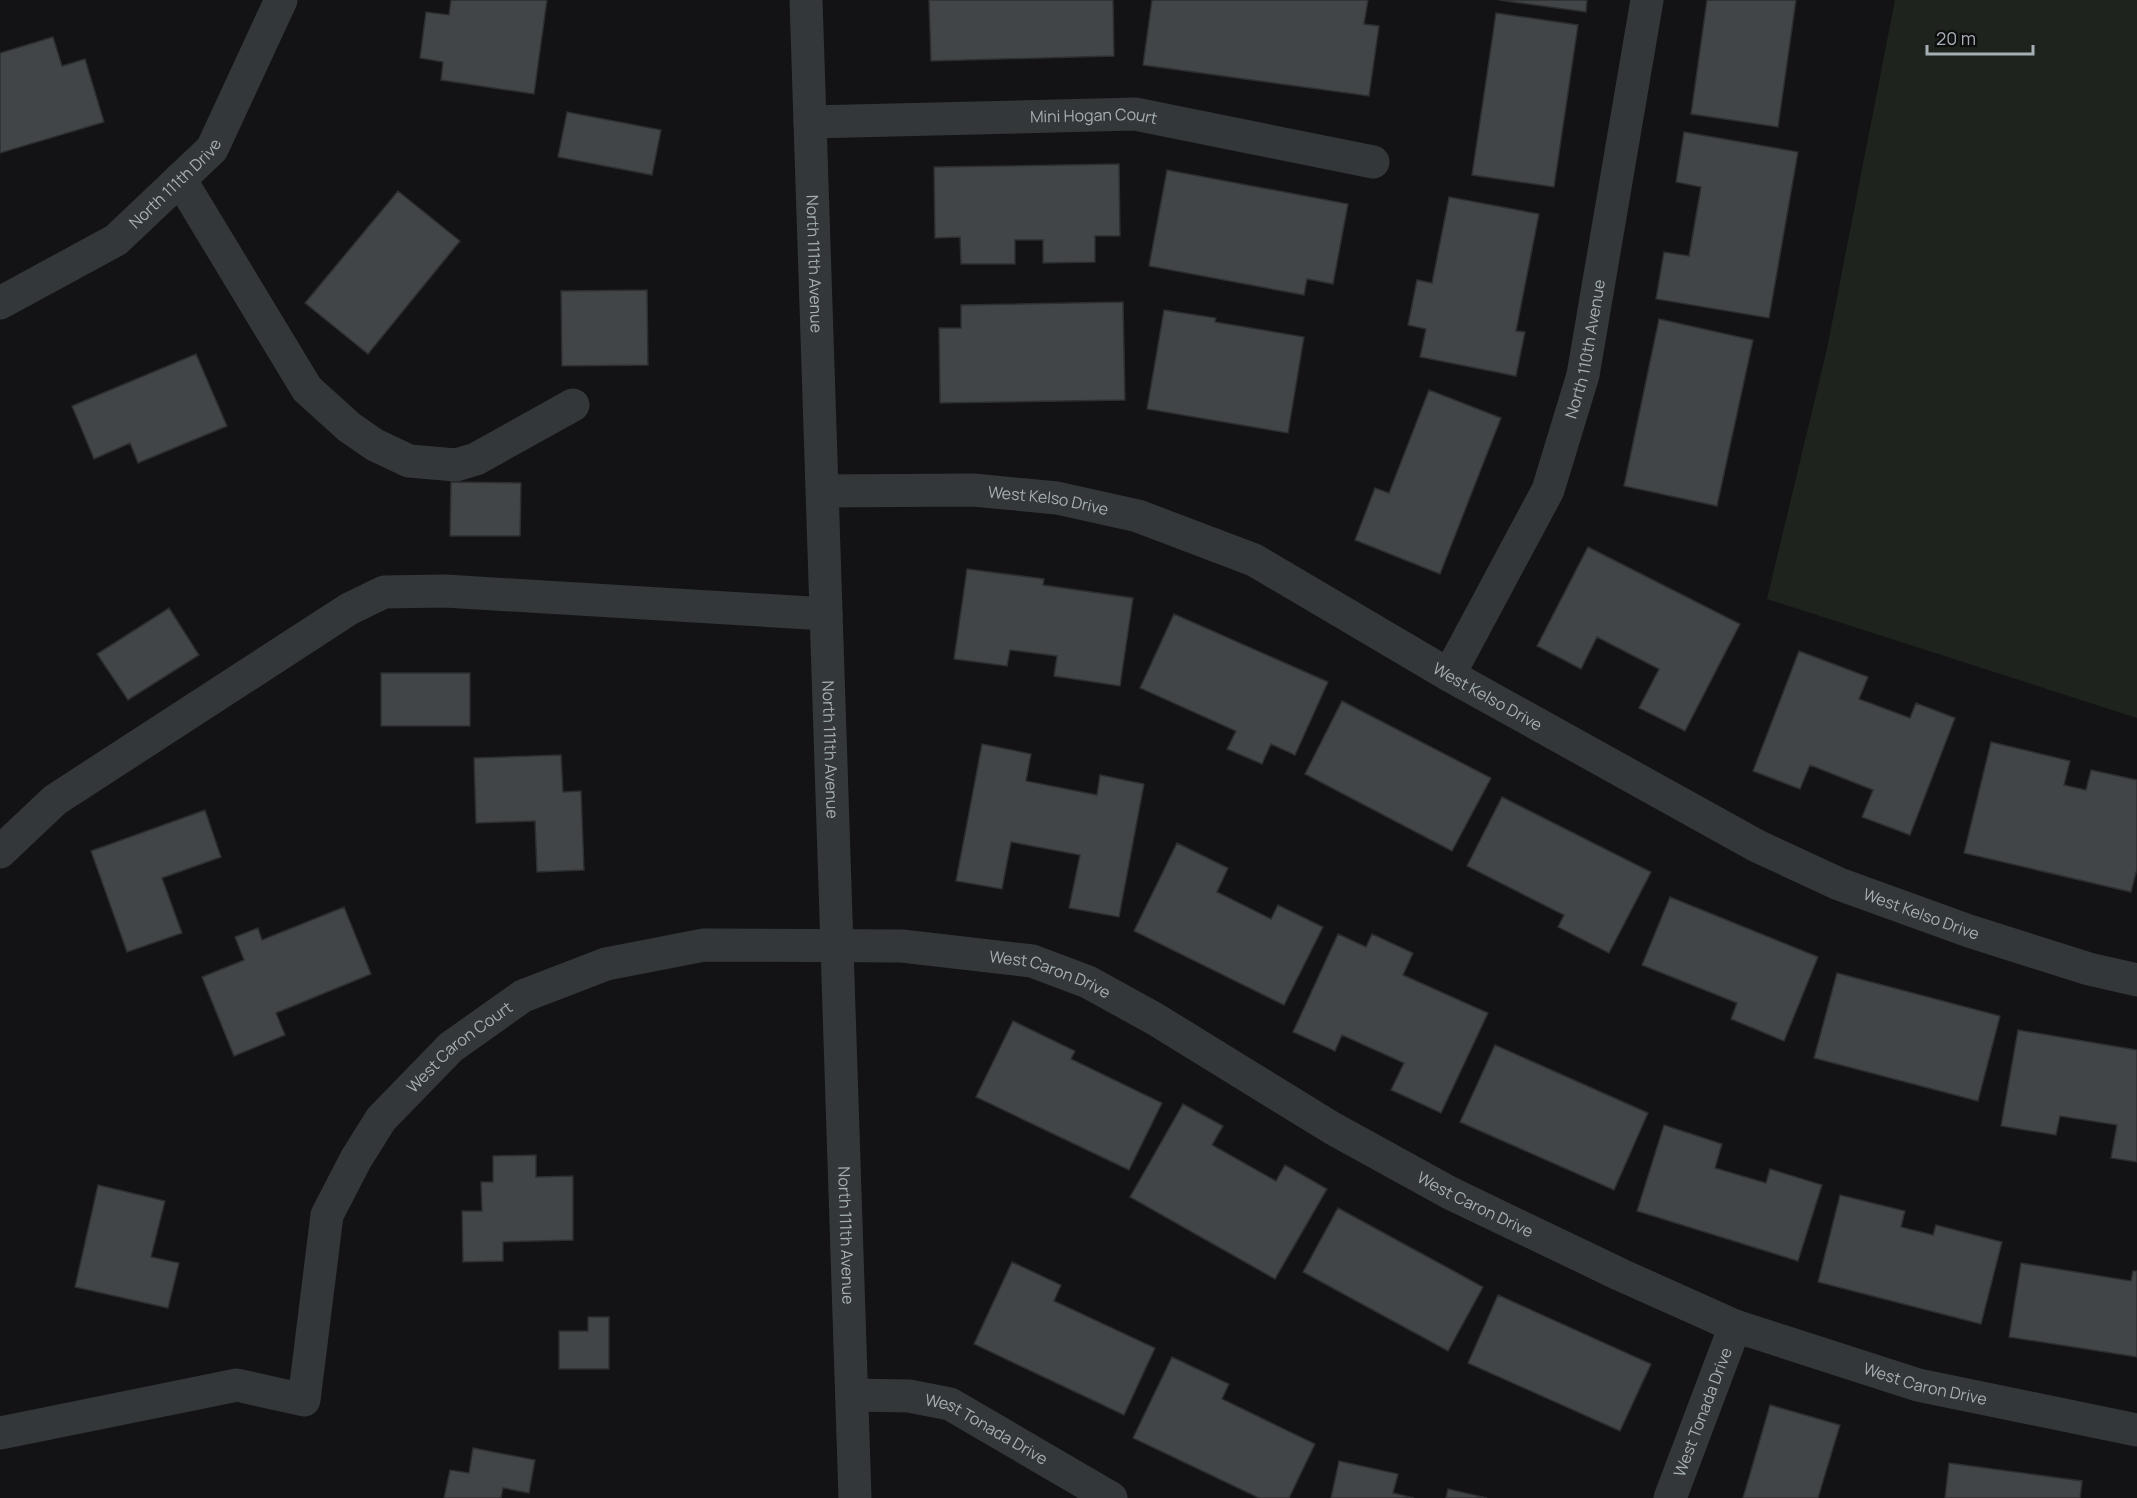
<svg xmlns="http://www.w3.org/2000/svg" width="2137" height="1498" font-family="Manrope,sans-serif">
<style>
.green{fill:#1e241d}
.building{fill:#424547;stroke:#2d2e30;stroke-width:1.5}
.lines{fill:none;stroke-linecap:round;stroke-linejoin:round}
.minor{stroke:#343739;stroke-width:33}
.labels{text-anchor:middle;stroke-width:6;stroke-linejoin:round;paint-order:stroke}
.street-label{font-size:16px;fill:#a5afb4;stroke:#0e0e0f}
</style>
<rect width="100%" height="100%" fill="#131315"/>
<path class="green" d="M1895,0h242v718l-370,-119 60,-250z"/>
<path class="building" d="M451,0h96l-13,94 -93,-14 2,-18 -23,-4 6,-46 23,3z
M929,0h184l1,56 -183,5z
M1152,0h216l-4,24 15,2 -10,70 -226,-31z
M1499,0h88l-1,12z
M1707,0h89l-18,127 -87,-13z
M1496,13l82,12 -24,162 -82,-12z
M53,37l9,29 23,-7 19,63 -104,31v-100z
M567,112l94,18 -9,45 -94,-18z
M1684,132l114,20 -29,166 -113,-19 8,-47 25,4 12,-69 -25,-5z
M1119,164l1,72h-25v26l-52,1v-23h-28v24h-54l-1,-27 -25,1 -1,-71z
M1167,170l181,34 -15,80 -26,-5 -3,16 -155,-29z
M398,191l62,50 -92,113 -63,-51z
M1449,197l90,17 -23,117 9,1 -9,44 -96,-19 6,-28 -18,-4 9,-45 15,3z
M647,290l1,75 -86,1 -1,-75z
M1123,302l2,98 -185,3 -1,-75h22v-23z
M1164,310l52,8 -1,4 89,15 -16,96 -141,-24z
M1659,319l94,21 -36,166 -93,-20z
M196,354l31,72 -89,37 -8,-20 -36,16 -22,-53z
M1429,390l72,28 -61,156 -85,-34 20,-52 14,5z
M451,482l70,1 -1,53h-70z
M1588,547l152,77 -55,107 -46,-23 20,-39 -62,-32 -16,32 -44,-23z
M967,569l77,10 -1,6 90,13 -13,88 -66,-10 3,-20 -47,-6 -3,16 -53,-7z
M169,608l30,47 -71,45 -31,-46z
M1174,614l154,68 -33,73 -24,-11 -9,20 -35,-15 9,-18 -96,-43z
M1799,651l69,26 -9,22 51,19 6,-15 39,15 -45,117 -48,-18 11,-27 -63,-25 -10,24 -47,-18z
M381,673h89v53h-89z
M1342,701l149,77 -39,73 -147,-77z
M1991,742l79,19 -6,24 22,5 5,-20 46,10v89l-6,23 -167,-39z
M982,744l49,10 -5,27 71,14 3,-20 44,9 -25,133 -50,-9 11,-53 -69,-13 -9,47 -46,-8z
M561,755l2,37 18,-1 3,79 -47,2 -2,-51 -59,2 -2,-65z
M1502,797l149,75 -42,81 -51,-26 6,-12 -97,-49z
M205,810l16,47 -59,21 20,55 -55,19 -36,-101z
M1177,843l51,25 -11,24 54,27 7,-14 45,22 -39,78 -150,-74z
M1670,897l148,60 -34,84 -53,-22 6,-16 -95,-38z
M344,907l27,67 -95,39 9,22 -51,21 -32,-79 42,-17 -9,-23 23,-9 4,12z
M1338,934l28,13 6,-13 41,19 -10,22 85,38 -47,100 -50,-23 13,-27 -62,-28 -7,16 -42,-19z
M1837,973l163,43 -22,85 -164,-43z
M1013,1021l62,30 -4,8 91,44 -33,67 -153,-73z
M2018,1030l119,20v112l-26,-4 6,-33 -57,-9 -4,19 -55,-9z
M1495,1045l153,68 -34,77 -154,-68z
M1183,1104l40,22 -11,19 64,36 9,-16 42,24 -52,90 -145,-82z
M1664,1125l58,19 -7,24 51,15 4,-14 52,16 -24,76 -161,-50z
M536,1155v22l37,-1v64l-70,2v19l-40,1 -1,-51h20l-1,-29h12v-26z
M98,1185l67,16 -14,56 28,6 -11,45 -93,-21z
M1840,1195l65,16 -4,16 32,8 3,-10 66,17 -21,82 -163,-42z
M1338,1208l145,79 -35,64 -145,-79z
M1012,1262l49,23 -7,16 101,47 -31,67 -150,-71z
M2021,1263l110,18 2,-10h4v86l-128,-20z
M1498,1295l153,69 -31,67 -152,-68z
M588,1317h21v52h-50v-38h29z
M1172,1357l57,27 -7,15 93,45 -26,54h-30l-126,-60z
M1770,1405l70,20 -22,73h-75z
M473,1448l62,12 -6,33 -26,-5 -2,10h-57l6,-28 19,3z
M1339,1461l59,13 -5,19 21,5h-83z
M1949,1463l133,18 -2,17h-135z
M1448,1489l39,9h-41z"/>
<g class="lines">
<g class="minor">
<path id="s1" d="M806,0l49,1498"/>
<path id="s2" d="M810,122l325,-8 238,48"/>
<path d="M180,179l127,210 42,38 26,18 34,16 47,4 20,-6 97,-54"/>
<path id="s3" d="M0,303l116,-63 96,-91 69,-149"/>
<path id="s4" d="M823,491l150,-1 84,8 81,18 116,44 195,115 308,171 82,38 130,47 120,38 48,11"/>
<path id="s5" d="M1449,675l99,-185 35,-115 64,-375"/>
<path d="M0,852l55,-52 294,-191 35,-17 61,-1 381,23"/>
<path id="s6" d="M852,1395l57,1 41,8 161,94"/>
<path id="s7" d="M0,1433l237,-48 67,15 23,-185 29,-56 25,-40 70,-72 72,-51 83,-32 98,-19 198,1 130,15 56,21 67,37 177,109 118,65 171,82 114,51 183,59 219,45"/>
<path id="s8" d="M1670,1498l65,-172"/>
</g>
</g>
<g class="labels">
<g class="street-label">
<text dy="6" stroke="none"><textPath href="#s2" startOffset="284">Mini Hogan Court</textPath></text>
<text dy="6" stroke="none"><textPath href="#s3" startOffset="214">North 111th Drive</textPath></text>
<text dy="6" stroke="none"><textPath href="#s1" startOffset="264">North 111th Avenue</textPath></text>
<text dy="6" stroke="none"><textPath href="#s5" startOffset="356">North 110th Avenue</textPath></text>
<text dy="6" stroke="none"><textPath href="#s4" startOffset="226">West Kelso Drive</textPath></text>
<text dy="6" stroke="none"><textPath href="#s4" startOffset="712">West Kelso Drive</textPath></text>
<text dy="6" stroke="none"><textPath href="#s1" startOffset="750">North 111th Avenue</textPath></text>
<text dy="6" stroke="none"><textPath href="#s4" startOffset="1198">West Kelso Drive</textPath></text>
<text dy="6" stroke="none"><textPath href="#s7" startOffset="1334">West Caron Drive</textPath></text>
<text dy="6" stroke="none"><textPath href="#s7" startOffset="714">West Caron Court</textPath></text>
<text dy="6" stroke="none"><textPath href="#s7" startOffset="1820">West Caron Drive</textPath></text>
<text dy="6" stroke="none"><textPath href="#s1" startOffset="1236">North 111th Avenue</textPath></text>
<text dy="6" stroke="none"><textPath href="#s7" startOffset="2306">West Caron Drive</textPath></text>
<text dy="6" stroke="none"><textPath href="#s8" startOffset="92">West Tonada Drive</textPath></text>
<text dy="6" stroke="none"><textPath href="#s6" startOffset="142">West Tonada Drive</textPath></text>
</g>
</g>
<path d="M1927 45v9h106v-9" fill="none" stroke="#a5afb4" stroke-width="3"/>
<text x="1936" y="45" font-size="18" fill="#a5afb4" stroke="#0e0e0f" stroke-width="4.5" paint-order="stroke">20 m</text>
</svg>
